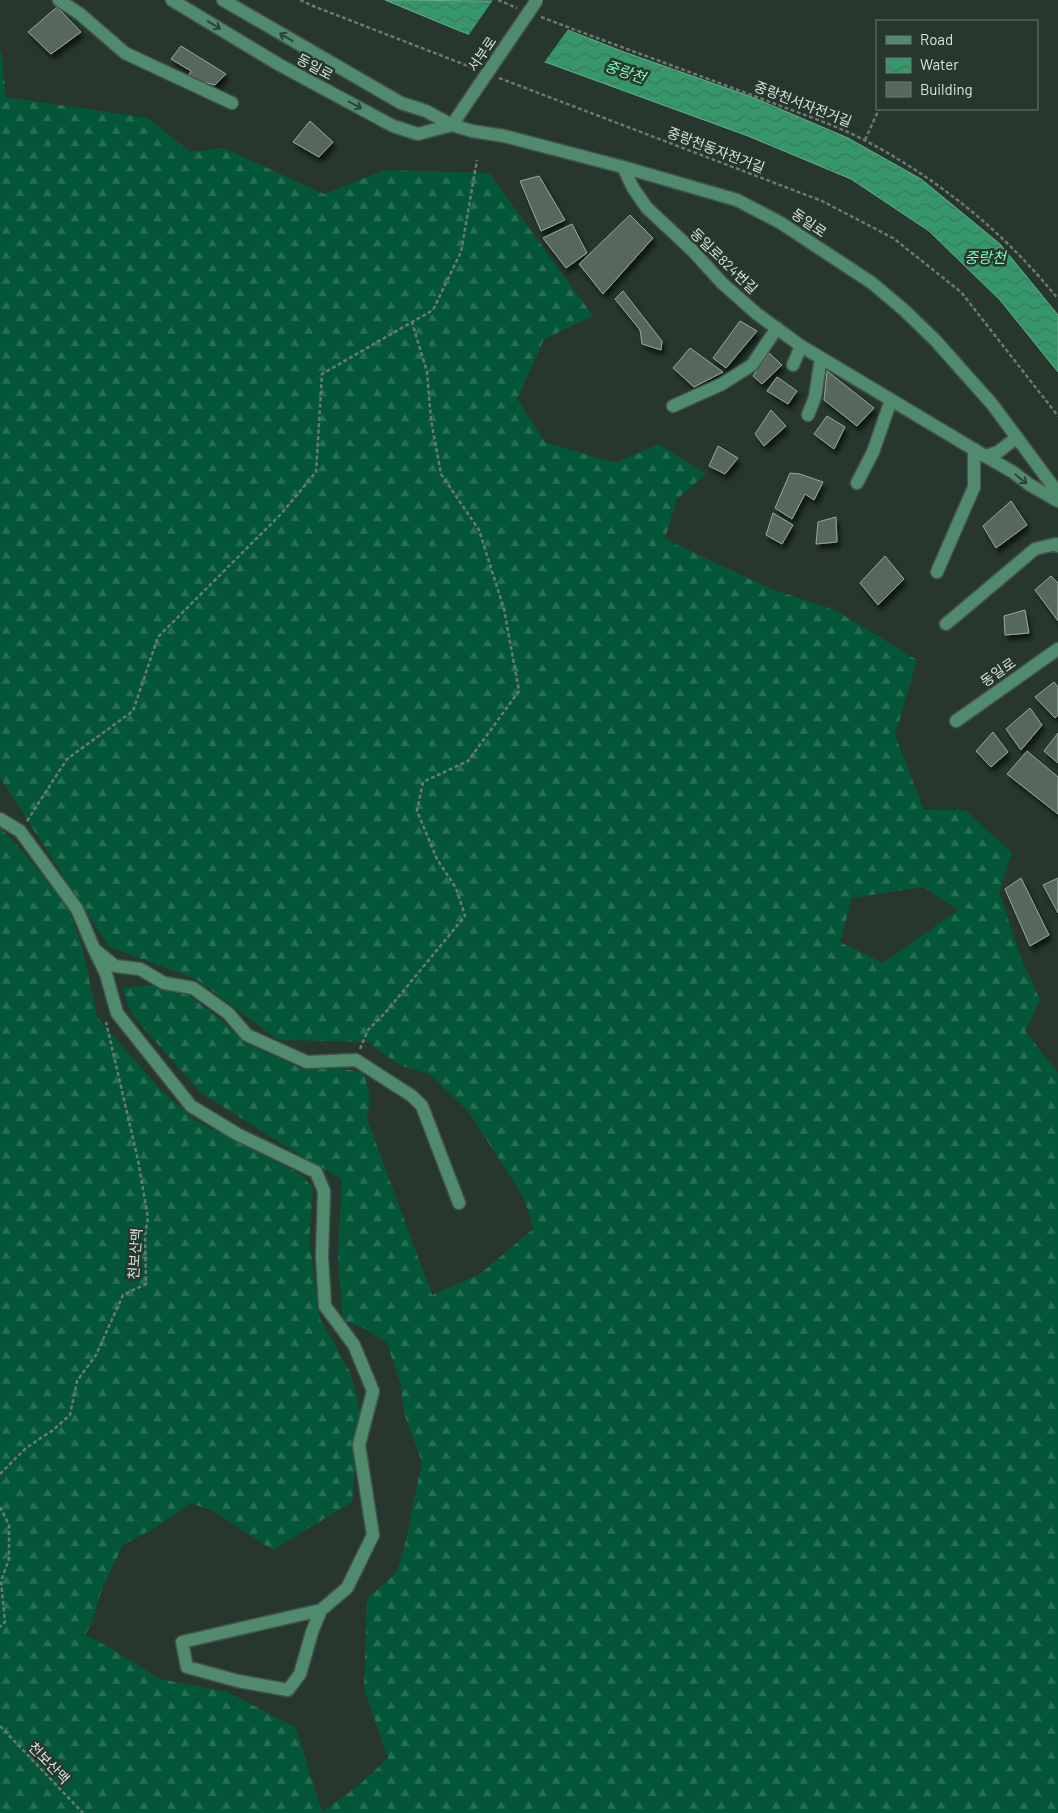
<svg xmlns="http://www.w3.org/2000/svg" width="1058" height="1813" font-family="Barlow,'Noto Sans KR',sans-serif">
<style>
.forest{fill:url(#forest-firs);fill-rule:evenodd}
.water{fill:url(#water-waves);stroke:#66ae8c}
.pier{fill:#27372e}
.building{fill:#56675d;stroke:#96a89d;filter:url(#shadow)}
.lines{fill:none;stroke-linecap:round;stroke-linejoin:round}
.minor-casing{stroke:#43524a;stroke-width:15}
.path{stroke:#6c7972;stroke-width:2.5;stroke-dasharray:4 2.5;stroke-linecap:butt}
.minor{stroke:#508b6d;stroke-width:12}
.minor-bridge-casing{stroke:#43524a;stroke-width:15;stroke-linecap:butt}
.minor-bridge{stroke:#508b6d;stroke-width:12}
.oneway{stroke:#2d4437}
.labels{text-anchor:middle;stroke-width:5;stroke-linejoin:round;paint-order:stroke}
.street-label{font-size:14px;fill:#d8e2dc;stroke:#27372e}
.water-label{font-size:15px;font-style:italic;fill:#7ffdbf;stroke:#27372e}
</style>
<defs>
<pattern id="forest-firs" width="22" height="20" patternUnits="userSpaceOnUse" patternTransform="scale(1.25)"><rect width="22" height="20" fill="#035738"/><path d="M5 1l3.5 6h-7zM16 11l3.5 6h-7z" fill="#276f54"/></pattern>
<pattern id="water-waves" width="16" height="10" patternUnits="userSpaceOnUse" patternTransform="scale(1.25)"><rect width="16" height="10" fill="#35976a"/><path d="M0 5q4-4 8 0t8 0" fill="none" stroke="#397a5c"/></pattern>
<filter id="shadow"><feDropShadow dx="3" dy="5" stdDeviation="2.5" flood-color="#0009"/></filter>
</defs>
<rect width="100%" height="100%" fill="#27372e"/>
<path class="forest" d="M0,52h1l5,45 142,21 42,34 33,-4 101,46 61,-24 104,3 104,143 -49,23 -27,60 28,43 70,21 44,-19 47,30 -30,26 -11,39 106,50 64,21 82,50 -22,75 29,75h41l47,43 -13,39 21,64 20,44 -15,31 33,42v740h-1058v-985l21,21 47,59 14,38 15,71 62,71 34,31 107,55 13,14 -4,50 11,81 31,55 9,38 -8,90 -79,48 -60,-39 -22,-8 -36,25 -32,17 -20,41 -12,38 -6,11 25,13 50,31 68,13 68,36 26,84 36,-26 30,-28 -24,-69 3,-90 30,-27 9,-32 16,-78 -17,-46 -5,-33 -13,-40 -22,-14 -22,-9 -5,-62 4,-79 -41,-23 -101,-64 -67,-76 -11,-28 28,-3 40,11 30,23 25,24 58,26 37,-1 24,5 6,25 -3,21 65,176 48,-21 54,-46 -10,-30 -56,-87 -39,-37 -30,-9 -31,-23 -90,-2 -82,-61 -87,-32 -109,-170zM923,887l35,23 -75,53 -43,-21 12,-44z"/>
<path class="water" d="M385,0l109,1 130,51 128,45 96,41 73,41 79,65 58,71v57l-58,-72 -71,-69 -78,-52 -103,-43 -288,-105z"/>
<path class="pier" d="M493,0h5l71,28 -26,36 -75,-28z"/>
<path class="building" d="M57,7l24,25 -30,22 -23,-22z
M181,46l45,28 -11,11 -17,-4 -9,-6 2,-4 -20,-12z
M310,121l23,21 -14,15 -26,-15z
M539,176l26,44 -24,11 -21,-50z
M630,215l23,23 -50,56 -24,-30z
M572,224l15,29 -21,15 -23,-30z
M623,291l39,50 -1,9 -19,-6 -2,-14 -25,-31z
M740,321l17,10 -31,37 -13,-10z
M690,348l33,24 -29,15 -21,-19z
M769,353l13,12 -20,19 -9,-8z
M827,371l47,37 -17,18 -33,-26z
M777,377l20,14 -9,13 -21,-13z
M771,410l15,16 -22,20 -9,-12z
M827,416l18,11 -11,22 -20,-15z
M718,446l20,12 -13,16 -16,-8z
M790,473l10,1 23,8 -9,18 -9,-6 -13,25 -17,-11z
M1011,501l16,24 -31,23 -13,-22z
M773,513l20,12 -11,19 -16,-9z
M836,517l1,25 -21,2 2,-22z
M885,556l19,23 -26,26 -18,-22z
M1051,576l7,7v38l-23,-31z
M1025,610l4,23 -24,2 -1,-19z
M1054,682l4,5v28l-3,3 -20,-21z
M1030,708l12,17 -21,25 -15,-21z
M993,732l15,20 -17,15 -15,-16z
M1058,733v30l-14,-12z
M1027,751l31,26v37l-51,-40z
M1021,878l28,57 -19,11 -25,-57z
M1058,878v35l-15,-28z"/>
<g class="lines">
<g class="minor-casing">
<path id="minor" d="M59,0l21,14 45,39 107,50
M172,0l106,64 115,62 25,8 34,-9
M223,0l178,103 25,8 26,14 20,6 32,5 119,31 114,33 44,23 91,60 32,27 31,30 57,64 66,89
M452,125l21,-31
M623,167l10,21 14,20 45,42 30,33 35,31 44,32 184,110 13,-4 18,-14
M793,365l8,-19
M673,406l49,-22 30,-19 25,-37
M808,415l7,-18 6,-39
M985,456l28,16 17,13 28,16
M857,483l16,-31 18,-52
M937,572l37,-85v-38
M946,624l89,-75 21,-5 2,2
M956,721l102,-72
M0,819l20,12 57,78 17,40 21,17 25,3 24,14 29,5 35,25 19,22 60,27 49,-2 56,36 10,10 37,97
M94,949l12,25 11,39 74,93 46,28 79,38 8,19 -2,66 3,49 29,39 19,46 -14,54 14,90 -26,53 -26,22 -139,32 5,25 51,14 50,9 12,-16 12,-42 9,-22"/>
</g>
<path class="path" d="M300,0l13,6 163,63
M498,0l19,8
M541,17c74,28 149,55 224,83 33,13 69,24 101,41 74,39 140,93 192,158
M499,78l323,123 71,37 68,54 97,124
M865,140l14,-31
M27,821l40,-62 66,-48 25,-74 123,-123 35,-42 6,-98 111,-64 28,-58 16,-92
M360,1049l8,-19 18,-18 79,-96 -9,-28 -19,-29 -20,-48 6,-29 45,-21 51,-70 -15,-82 -25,-79 -38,-56 -10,-54 -4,-48 -15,-50
M0,1474l26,-26 27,-18 17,-15 7,-34 19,-26 27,-60 23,-11 -1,-49 3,-17 -10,-58 -32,-138
M0,1507l9,18v34l-8,22 4,41 -5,5
M0,1726l83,87"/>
<use href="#minor" class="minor"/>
<g class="minor-bridge-casing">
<path id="minor-bridge" d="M473,94l64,-94"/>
</g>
<use href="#minor-bridge" class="minor-bridge"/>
</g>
<defs><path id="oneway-shaft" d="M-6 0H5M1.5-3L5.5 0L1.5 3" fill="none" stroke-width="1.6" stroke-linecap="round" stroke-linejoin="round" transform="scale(1.25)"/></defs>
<g class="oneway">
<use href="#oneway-shaft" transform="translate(214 25) rotate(31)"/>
<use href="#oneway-shaft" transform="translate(286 37) rotate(-149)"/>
<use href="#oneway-shaft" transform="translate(355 105) rotate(28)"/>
<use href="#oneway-shaft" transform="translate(1021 479) rotate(39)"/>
</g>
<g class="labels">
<g class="street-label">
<text transform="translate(482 54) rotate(-56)" y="5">서부로</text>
<text transform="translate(315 67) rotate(28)" y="5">동일로</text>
<text transform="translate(803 104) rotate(21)" y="5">중랑천서자전거길</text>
<text transform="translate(716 150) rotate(21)" y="5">중랑천동자전거길</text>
<text transform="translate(809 223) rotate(34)" y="5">동일로</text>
<text transform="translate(724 261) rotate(44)" y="5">동일로824번길</text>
<text transform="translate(998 672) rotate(-35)" y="5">동일로</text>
<text transform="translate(135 1254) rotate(-86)" y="5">천보산맥</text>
<text transform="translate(49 1763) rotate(46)" y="5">천보산맥</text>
</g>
<g class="water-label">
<text transform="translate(625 72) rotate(19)" y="5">중랑천</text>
<text x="985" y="263">중랑천</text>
</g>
</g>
<rect x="876" y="20" width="162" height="90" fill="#27372e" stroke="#6e7b74"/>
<rect x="886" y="36" width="25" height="8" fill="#508b6d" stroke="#6e7b74"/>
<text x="920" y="45" font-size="15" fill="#d8e2dc">Road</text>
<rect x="886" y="58" width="25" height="15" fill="url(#water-waves)" stroke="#6e7b74"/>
<text x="920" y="70" font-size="15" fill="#d8e2dc">Water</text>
<rect x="886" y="82" width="25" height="15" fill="#56675d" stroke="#6e7b74"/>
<text x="920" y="95" font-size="15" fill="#d8e2dc">Building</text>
</svg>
